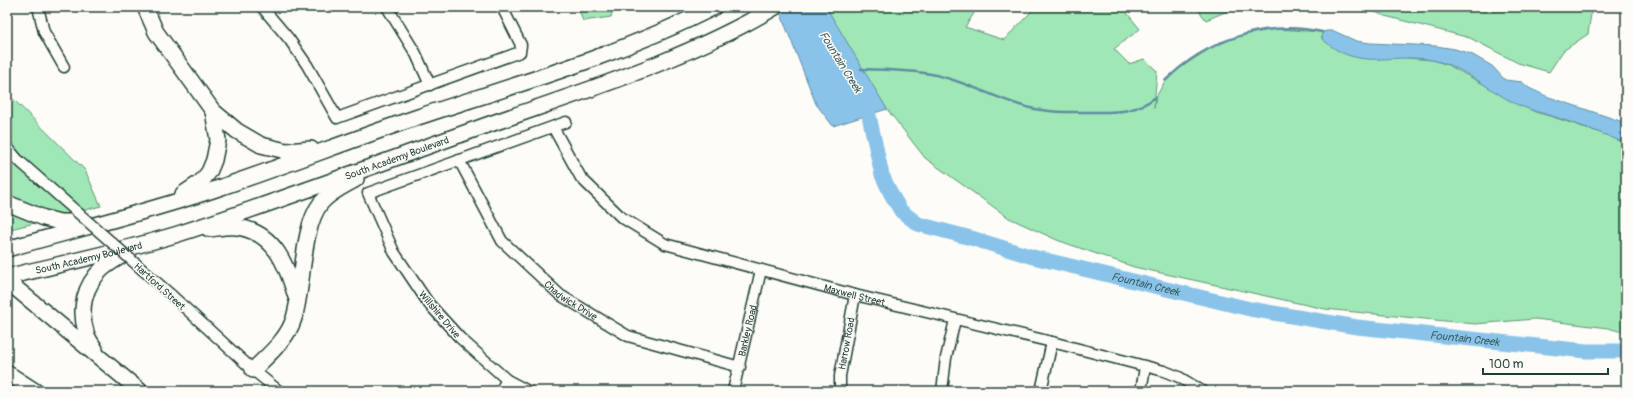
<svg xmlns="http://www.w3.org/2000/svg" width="1633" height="398" font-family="Pangolin,sans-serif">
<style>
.green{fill:#9fe8b6;stroke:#5f9275}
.water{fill:#8ac3e9;stroke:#5f8da1}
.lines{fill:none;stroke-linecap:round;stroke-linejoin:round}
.stream{stroke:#5f8da1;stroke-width:2.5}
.river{stroke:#8ac3e9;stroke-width:15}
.minor-casing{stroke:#1f3d34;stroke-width:13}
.highway-casing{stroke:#1f3d34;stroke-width:18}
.minor{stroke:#fdfcf7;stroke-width:10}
.highway{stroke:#fdfcf7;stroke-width:15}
.minor-bridge-casing{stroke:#1f3d34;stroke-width:13;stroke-linecap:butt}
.minor-bridge{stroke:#fdfcf7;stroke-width:10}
.labels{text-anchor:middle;stroke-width:3;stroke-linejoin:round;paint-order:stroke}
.street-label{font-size:10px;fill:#1f3d34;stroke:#fdfcf7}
.water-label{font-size:11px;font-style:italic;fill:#3a5e61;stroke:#fdfcf7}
</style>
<rect width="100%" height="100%" fill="#fdfcf7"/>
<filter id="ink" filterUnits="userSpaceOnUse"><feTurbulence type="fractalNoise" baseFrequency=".025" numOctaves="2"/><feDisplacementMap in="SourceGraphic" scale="8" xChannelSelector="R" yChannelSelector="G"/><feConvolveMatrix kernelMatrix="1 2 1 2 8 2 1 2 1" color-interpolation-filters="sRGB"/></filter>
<g filter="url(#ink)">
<path class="green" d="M578,7h36l-3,10 -28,4z
M826,7h152l-13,20 39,13 28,-29 1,-4h58l4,2 27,-2 18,22 -26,20 15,15 15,-5 13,12 -3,37 2,-11 9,-16 10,-10 45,-29 28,-8 28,-5 46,3v7l85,19 26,2 15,5 87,47 18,5 57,19 16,8v189l-18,-5 -73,-9 -60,5 -150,-15 -191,-42 -77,-27 -48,-22 -84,-60 -38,-49 -27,-40z
M1196,7h41l-31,13z
M1363,7h229l-4,27 -25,17 -14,21 -31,-9 -48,-25 -85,-22z
M7,93l78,77 16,36 -94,24z"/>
<path class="water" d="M778,7h48l61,102 -54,17 -17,-22z
M1327,31h7l22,10 14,2 66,3 19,3 16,5 21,12 13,14 17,2 7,6 17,8 80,27v21c-23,-11 -47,-19 -71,-27 -13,-4 -25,-7 -37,-12 -29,-14 -54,-39 -86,-45 -44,-8 -72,13 -110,-21v-7z"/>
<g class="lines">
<path class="stream" d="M861,69c23,1 47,1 70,5 32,6 61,23 92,32 23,7 46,6 70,6 26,0 41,1 63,-15
M1165,81c40,-40 101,-62 157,-49"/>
<path class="river" id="s1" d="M863,96l3,6 16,73 9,19 10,17 17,13 53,14 62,19 217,52 107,18 229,24h40"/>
<g class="minor-casing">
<g id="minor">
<path d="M38,7l6,25 20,35"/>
<path d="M262,7l27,32 18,26 30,53 183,-66 1,-7 -19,-38"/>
<path d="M387,7l29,47 14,31"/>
<path id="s2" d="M553,127l28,51 40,39 44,27 190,51 197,47 112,29 15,6 23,14"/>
<path d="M7,147l10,12"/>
<path id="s3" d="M459,160l43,81 58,54 68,41 112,31"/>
<path d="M170,294l83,76 26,21"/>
<path d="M500,391l7,-11"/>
<path d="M528,391l-21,-11 -47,-42 -31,-34 -35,-52 -26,-59 198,-71"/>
<path id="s4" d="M733,391l28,-121"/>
<path id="s5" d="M840,391v-15l15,-81"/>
<path d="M942,391l4,-33 9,-38"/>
<path d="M1041,391l11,-49"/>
<path d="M1141,391l4,-24"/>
</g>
</g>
<g class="highway-casing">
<g id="highway">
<path d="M145,7l11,25 57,79 24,20 24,14 25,6 25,-2"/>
<path d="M183,194l18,-12 8,-10 5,-12 4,-20 -5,-29"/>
<path d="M7,203l37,15 16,4h22"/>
<path d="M209,229c9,-1 19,-3 28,-2 38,5 50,39 59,70"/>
<path d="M7,249c70,-20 141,-37 209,-60 68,-23 135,-49 202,-72 100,-33 202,-62 296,-110"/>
<path id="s6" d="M7,277c57,-14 115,-26 171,-43 100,-32 199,-70 298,-105 101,-36 207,-67 299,-122"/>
<path d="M7,281l133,110"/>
<path d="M95,349c-3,-5 -8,-11 -9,-17 -7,-23 -2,-46 16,-63 8,-7 18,-12 27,-18"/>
<path d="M253,370c15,-15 35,-31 41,-52 10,-32 7,-90 27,-115 9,-11 23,-17 35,-24"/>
<path d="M7,373l28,18"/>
</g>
</g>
<use href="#minor" class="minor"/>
<use href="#highway" class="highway"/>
<g class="minor-bridge-casing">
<path id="minor-bridge" d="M17,159l153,135"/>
</g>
<use href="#minor-bridge" class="minor-bridge"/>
</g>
</g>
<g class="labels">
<g class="street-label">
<text dy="4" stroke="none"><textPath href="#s6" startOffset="408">South Academy Boulevard</textPath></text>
<text dy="4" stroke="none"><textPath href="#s6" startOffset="84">South Academy Boulevard</textPath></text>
<text transform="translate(160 286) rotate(42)" y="4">Hartford Street</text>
<text dy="4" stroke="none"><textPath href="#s2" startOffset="362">Maxwell Street</textPath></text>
<text dy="4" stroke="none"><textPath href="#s3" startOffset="183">Chadwick Drive</textPath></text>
<text transform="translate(440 314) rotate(50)" y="4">Willshire Drive</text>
<text dy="4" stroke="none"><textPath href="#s4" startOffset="62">Barkley Road</textPath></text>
<text dy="4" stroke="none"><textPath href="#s5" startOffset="48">Harrow Road</textPath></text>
</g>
<g class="water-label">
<text transform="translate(841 62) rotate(58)" y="4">Fountain Creek</text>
<text dy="4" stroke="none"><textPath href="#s1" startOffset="379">Fountain Creek</textPath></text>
<text dy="4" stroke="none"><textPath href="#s1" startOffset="703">Fountain Creek</textPath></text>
</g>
</g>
<rect width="1633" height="398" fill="none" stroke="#fdfcf7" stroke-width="24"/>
<rect x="12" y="12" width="1609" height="374" fill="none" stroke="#1f3d34" stroke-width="1.5" filter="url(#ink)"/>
<path d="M1483 368v6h125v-6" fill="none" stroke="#1f3d34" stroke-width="2"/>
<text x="1489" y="368" font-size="12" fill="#1f3d34" stroke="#fdfcf7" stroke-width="3" paint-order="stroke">100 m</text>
</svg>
